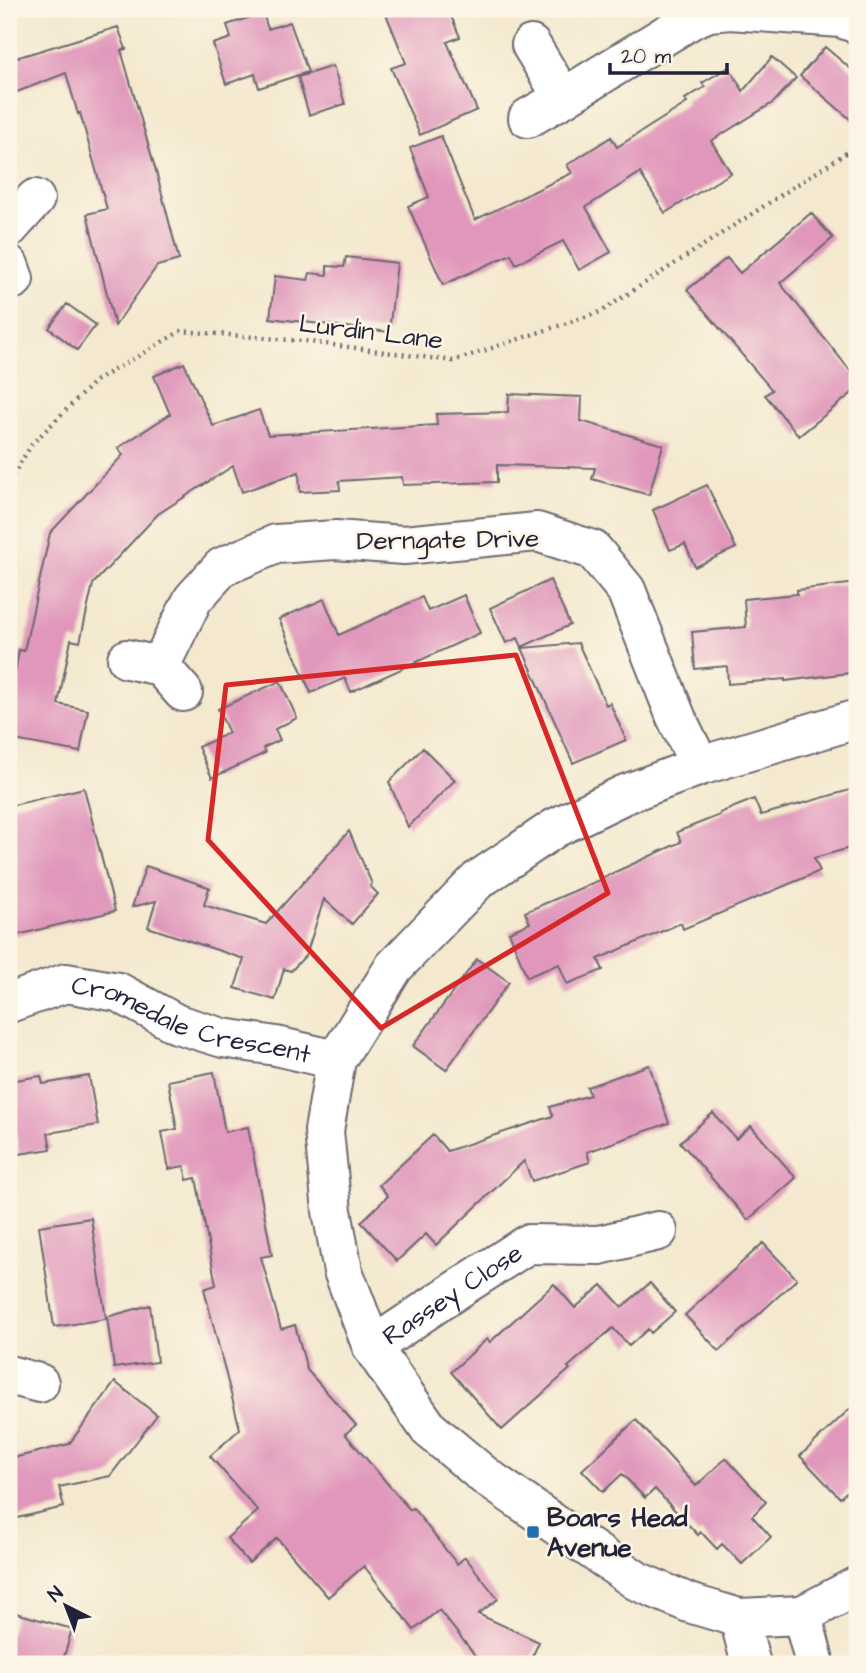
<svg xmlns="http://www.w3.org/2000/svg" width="866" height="1673" font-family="'Architects Daughter',sans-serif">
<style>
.building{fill:#e097bb}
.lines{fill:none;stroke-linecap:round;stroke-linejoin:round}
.minor-casing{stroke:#6c686f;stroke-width:42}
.path{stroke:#6c686f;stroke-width:4.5;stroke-dasharray:2 5;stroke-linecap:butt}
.minor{stroke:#fff;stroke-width:38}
.marked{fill:none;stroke:#d62828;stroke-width:5;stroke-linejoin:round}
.poi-dot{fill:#1f6fb2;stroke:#fcf5e5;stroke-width:2.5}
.labels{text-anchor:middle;stroke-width:5;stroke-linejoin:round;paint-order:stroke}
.street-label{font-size:26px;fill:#22223b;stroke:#fcf5e5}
.poi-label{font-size:26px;font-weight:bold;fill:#22223b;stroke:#fcf5e5;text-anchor:start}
</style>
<rect width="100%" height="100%" fill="#fcf5e5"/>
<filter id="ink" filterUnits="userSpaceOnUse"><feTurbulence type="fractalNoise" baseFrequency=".0143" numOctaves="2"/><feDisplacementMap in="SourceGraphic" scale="14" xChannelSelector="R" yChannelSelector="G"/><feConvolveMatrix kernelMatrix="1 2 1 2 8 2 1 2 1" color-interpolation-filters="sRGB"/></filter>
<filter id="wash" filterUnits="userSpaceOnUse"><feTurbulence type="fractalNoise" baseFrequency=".00686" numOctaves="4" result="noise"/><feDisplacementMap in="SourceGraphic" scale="28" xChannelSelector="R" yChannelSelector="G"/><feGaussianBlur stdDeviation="1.57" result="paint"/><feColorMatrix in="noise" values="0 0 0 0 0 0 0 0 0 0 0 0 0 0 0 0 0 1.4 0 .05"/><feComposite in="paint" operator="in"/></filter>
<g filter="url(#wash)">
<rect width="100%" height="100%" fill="#f4e9cf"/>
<g id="blocks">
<path class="building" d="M384,9h64l12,28 -13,5 30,68 -57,25 -29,-67 15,-5z
M263,13l5,16 22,-7 18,50 -49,16 -4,-14 -29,10 -13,-40 18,-6 -4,-13z
M118,27l8,22 -5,1 36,125 22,85 -22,6 -42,60 -28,-112 20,-5 -27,-96 -2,1 -12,-41 -57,22v-35z
M825,47l32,27v51l-57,-49z
M772,57l24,21 -22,24 -63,39 20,32 -66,40 -25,-40 -54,34 25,45 -32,18 -16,-29 -47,23 -5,-10 -68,31 -35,-79 21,-9 -19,-49 31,-12 34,84 97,-47 -5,-8 44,-28 6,10 70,-44 -2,-4 20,-12 -3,-4 27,-16 14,24z
M333,66l12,38 -36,11 -11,-38z
M811,213l22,25 -53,45 77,96v10l-58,47 -34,-41 7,-5 -85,-100 40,-32 13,15z
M346,257l51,6 -8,69 -119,-14 5,-42 33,4 2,-7 17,2v-9l17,1z
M67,304l29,21 -19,25 -28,-22z
M184,363l29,63 46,-16 9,25 169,-10 -1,-11 72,-2 1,-18 73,3 -1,24 82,24 -14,50 -57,-16 3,-11 -98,-3v17l-94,3 -1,-8 -63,4 1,9 -40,2 -1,-20 -57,20 -9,-26 -75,48 -65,70 -13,58 -9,-2 -13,64 30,6 -8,42 -71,-13v-32l10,-57 5,1 26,-118 73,-78 -5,-7 52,-34 -16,-38z
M707,485l29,63 -41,19 -10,-23 -15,6 -17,-40z
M550,580l20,45 -48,22 -4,-9 -12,5 -16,-35z
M857,583v89l-72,9v-2l-57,5 -1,-18 -32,3 -3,-37 54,-5 -2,-28 53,-5v-4z
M464,595l16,38 -129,59 -6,-14 -34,15 -32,-74 45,-20 15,36 83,-38 6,14z
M578,643l28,62 4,-2 16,37 -53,23 -51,-115z
M280,681l17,37 -22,11 5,11 -17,8 2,5 -53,25 -14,-31 31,-14 -11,-24z
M423,748l32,32 -47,47 -19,-45z
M84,788l31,123 -106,26v-131z
M857,788v58l-43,12 6,13 -137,58 -2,-6 -83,36 5,11 -36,14 -8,-20 -32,13 -18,-45 21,-9 -5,-11 77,-33v-1l79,-36 -4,-10 43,-17v-2l34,-14 7,16z
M349,831l23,53 -2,2 8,8 -26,30 -28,-25 -18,56 -15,16 -7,-2 -9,31 -40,-12 9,-29 -96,-32 8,-26 -24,6 14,-41 65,22h-2l-5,17 62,19z
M477,959l32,23 -63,88 -33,-24z
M649,1065l20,58 -82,29 3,10 -58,19 -8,-20 -88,84 -10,-11 -29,27 -36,-39 27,-26 -9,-11 54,-50 14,16 106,-35 -3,-9 40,-12 -3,-8z
M214,1072l11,60 23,-5 24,128 -11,2 20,72 14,-4 12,45 49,55 -11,9 65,76 3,-2 44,56 8,-7 33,42 -20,15 61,28 -10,22h-47l-43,-54 -25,20 -50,-64 -36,31 -51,-59 -28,25 -22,-25 31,-27 -48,-55 30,-27 -36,-140 12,-4 -20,-107 -9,2 -3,-14 -15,3 -7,-37 15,-3 -9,-48z
M41,1076l2,8 46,-8 9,49 -50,8 3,16 -32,5 -10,-59v-14z
M713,1113l23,26 15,-13 45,52 -48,42 -68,-78z
M91,1218l15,101 -52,8 -15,-101z
M763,1243l34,36 -78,72 -34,-36z
M650,1283l25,29 -24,21 -3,-4 -19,17 -16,-18 -45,39 2,2 -68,61 -51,-58 36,-33 3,3 64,-58 21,24 27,-23 20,22z
M150,1305l7,57 -43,6 -7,-51z
M115,1382l42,33 -47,61 -51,11 5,20 -55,13v-61l60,-15z
M857,1402v80l-17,16 -40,-42z
M636,1420l60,66 30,-28 40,44 -14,14 19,21 -29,27 -20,-20 -5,5 -16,-17 -3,3 -43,-46 -10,9 -23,-24 -19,18 -21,-22z
M16,1613l56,16 -10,35h-53v-26z"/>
</g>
</g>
<g filter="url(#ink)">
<use href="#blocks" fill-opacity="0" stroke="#6c686f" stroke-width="2"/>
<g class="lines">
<g class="minor-casing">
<g id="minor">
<path d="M563,98l129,-79 17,-7 21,-2 111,8 16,6"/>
<path d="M528,118l35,-20 -32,-53"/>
<path d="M9,228l26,-29"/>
<path d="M9,265l5,14"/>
<path d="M127,659l33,7 23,26"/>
<path d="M160,666l33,-67 29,-32 54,-23 59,-4 69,5 133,-13 56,18 33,40 50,127 24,49"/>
<path d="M857,719l-157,47 -77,29 -68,33 -77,52 -84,87 -58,93 -12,71 8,80 11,60 29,76 57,82 56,47 152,105 52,22 50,15 63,-3 55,-29"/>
<path id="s1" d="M9,1003l57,-20 52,9 59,32 46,14 53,8 60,14"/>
<path id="s2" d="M372,1347l86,-58 70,-45 71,1 59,-14"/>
<path d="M9,1375l30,8"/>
<path d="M802,1615l13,49"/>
<path d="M739,1618l12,46"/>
</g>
</g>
<path class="path" d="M9,481l23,-37 63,-63 86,-50 122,10 150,20 147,-49 257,-166"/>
<use href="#minor" class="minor"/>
</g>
</g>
<path class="marked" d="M516,655l92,238 -227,135 -173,-188 18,-155z"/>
<rect class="poi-dot" x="526" y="1525" width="14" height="14" rx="3.5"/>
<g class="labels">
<g class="street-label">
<text transform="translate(371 331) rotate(7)" y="9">Lurdin Lane</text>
<text transform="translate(448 539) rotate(-1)" y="9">Derngate Drive</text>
<text dy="9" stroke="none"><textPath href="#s1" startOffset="192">Cromedale Crescent</textPath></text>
<text dy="9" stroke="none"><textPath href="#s2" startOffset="96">Rassey Close</textPath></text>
</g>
<g class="poi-label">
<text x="547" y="1526">Boars Head<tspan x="547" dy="30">Avenue</tspan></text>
</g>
</g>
<rect width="866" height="1673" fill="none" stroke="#fcf5e5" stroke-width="35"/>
<g transform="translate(66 1606) rotate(318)" stroke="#fcf5e5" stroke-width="5" paint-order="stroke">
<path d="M0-5L12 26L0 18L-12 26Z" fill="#22223b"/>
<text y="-10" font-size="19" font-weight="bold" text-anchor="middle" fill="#22223b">N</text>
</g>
<path d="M610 63v10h117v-10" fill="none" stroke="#22223b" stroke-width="3.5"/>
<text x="621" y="63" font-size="21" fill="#22223b" stroke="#fcf5e5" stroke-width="5" paint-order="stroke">20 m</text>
</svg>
